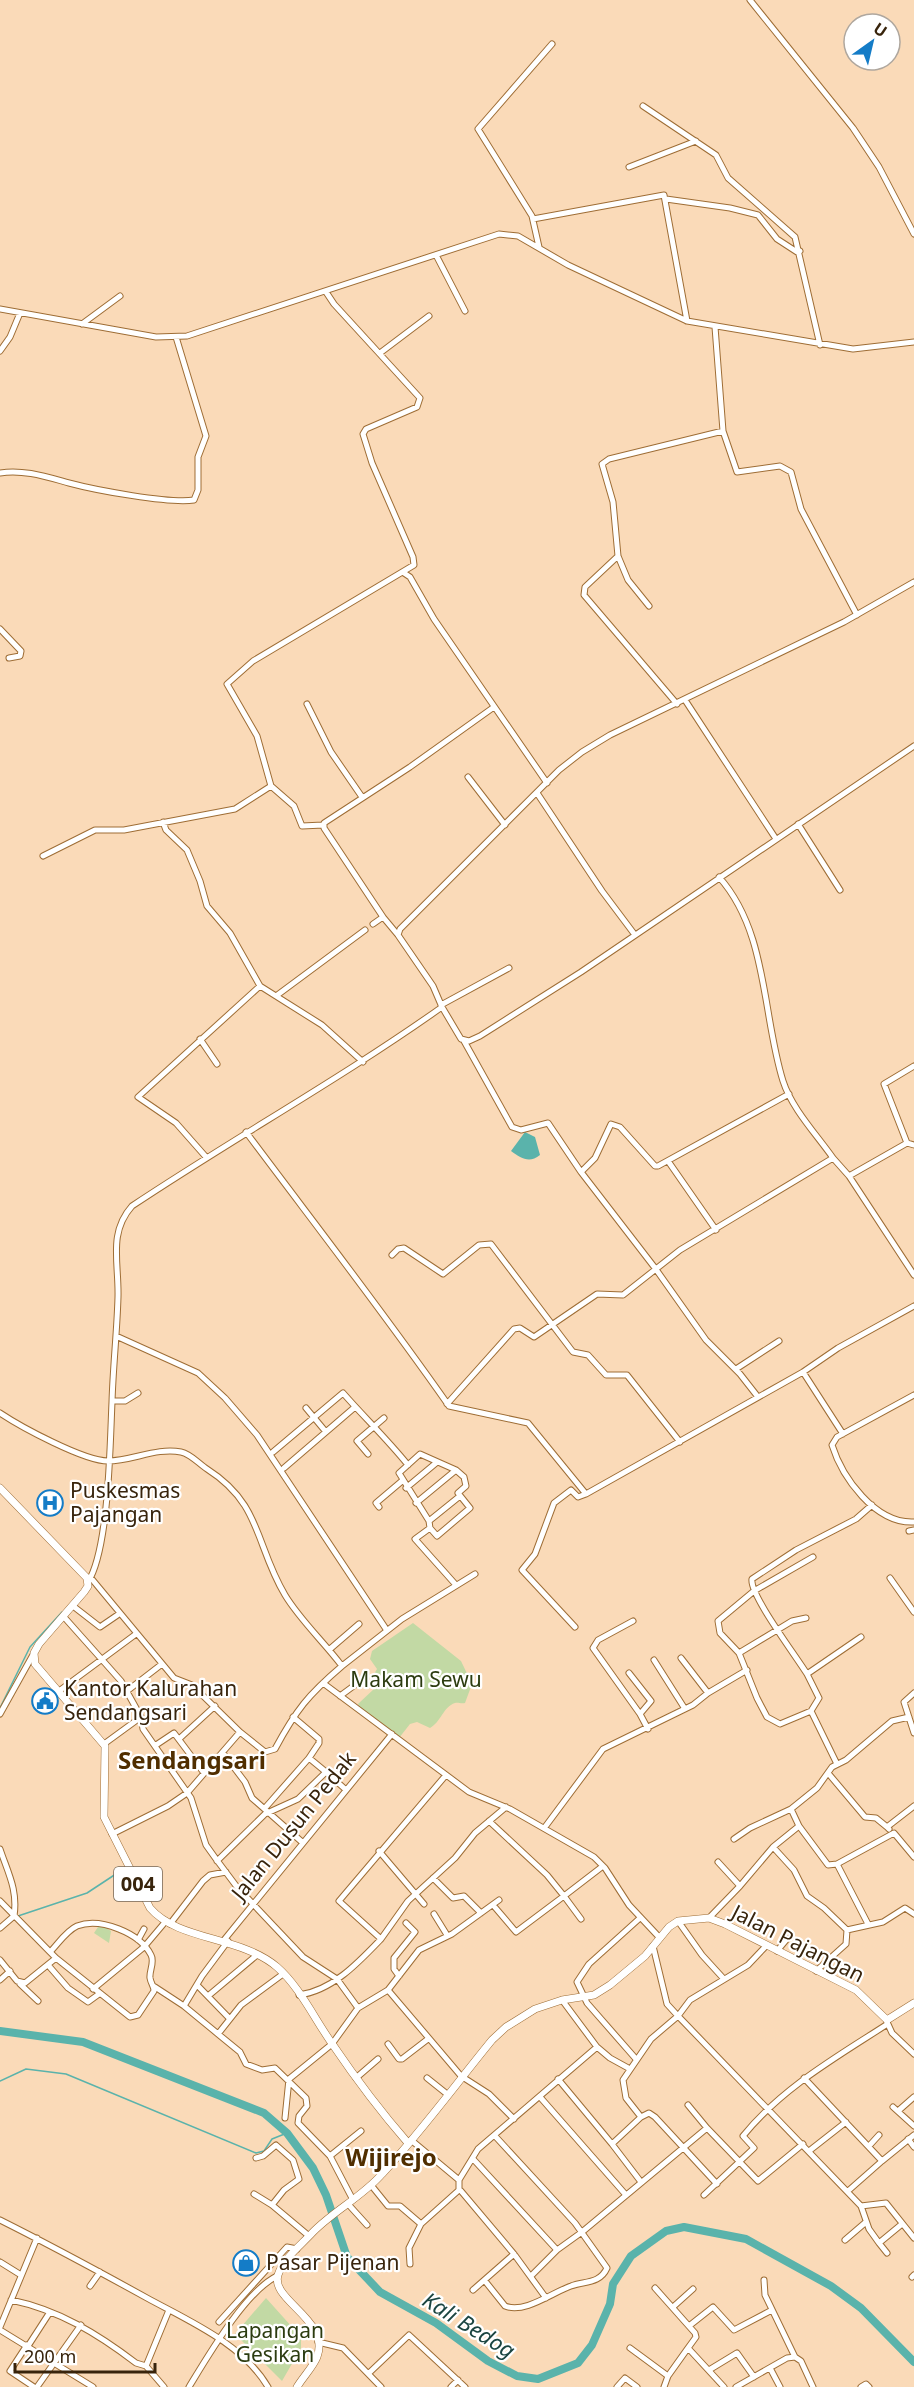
<svg xmlns="http://www.w3.org/2000/svg" width="914" height="2387" font-family="'Noto Sans',sans-serif">
<style>
.green{fill:#c2d9a4}
.water{fill:#5ab3ab}
.lines{fill:none;stroke-linecap:round;stroke-linejoin:round}
.stream{stroke:#5ab3ab;stroke-width:1.5}
.river{stroke:#5ab3ab;stroke-width:8}
.minor-casing{stroke:#9e6d35;stroke-width:7}
.major-casing{stroke:#9e6d35;stroke-width:8}
.minor{stroke:#fff;stroke-width:5}
.major{stroke:#fff;stroke-width:7}
.labels{text-anchor:middle;stroke-width:4.5;stroke-linejoin:round;paint-order:stroke}
.shield{fill:#fff;stroke:#746655;stroke-width:1.5}
.shield-label{font-size:20px;font-weight:bold;fill:#38240c}
.poi-label{font-size:21px;fill:#38240c;stroke:#fff;text-anchor:start}
.park-label{font-size:21px;fill:#2c3c10;stroke:#fff}
.street-label{font-size:21px;fill:#38240c;stroke:#fff}
.water-label{font-size:22px;font-style:italic;fill:#1b4541;stroke:#fff}
.quarter-label{font-size:24px;font-weight:bold;fill:#502e00;stroke:#fff}
</style>
<rect width="100%" height="100%" fill="#fadab8"/>
<path class="green" d="M413,1623l48,38 11,23 -7,19c-4,1 -7,-1 -10,0 -12,4 -14,19 -25,25l-13,-6 -7,2 -11,14 -37,-28 -4,-6 17,-16 -1,-14 3,-5 -7,-10 2,-8z
M100,1924l11,7 -2,12 -15,-10z
M266,2298l35,39v11l-19,33 -47,-47z"/>
<path class="water" d="M525,1132l10,5 5,18c-11,9 -19,3 -29,-4z"/>
<g class="lines">
<path class="stream" d="M0,1708l30,-61 32,-35
M18,1916l69,-23 38,-25
M0,2081l26,-12 40,5 190,79 8,-2 8,-12 15,-6"/>
<path class="river" d="M0,2031l83,11 181,71 23,20 26,35 13,27 21,62 33,35 56,31 52,38 29,15 21,3 40,-16 14,-18 18,-41 3,-20 18,-28 35,-25 18,-4 62,12 85,47 30,22 53,54"/>
<g class="minor-casing">
<path id="minor" d="M750,0l103,128 26,39 35,67
M643,106l73,49 12,23 67,59 25,108
M629,167l67,-26
M666,199l64,9 28,7 19,24 20,13 3,-1
M533,219l131,-24 23,126
M539,247l-7,-31 -54,-87 74,-85
M436,255l29,56
M0,309l156,28 31,-1 312,-102 19,2 50,29 119,56 166,28 61,-7
M82,324l38,-28
M0,351l10,-14 10,-24
M380,353l49,-37
M723,431l14,41 43,-6 11,6 10,37 56,106
M0,473c23,-4 47,4 69,10 26,7 101,21 125,17l4,-10v-33l8,-21 -30,-99
M618,556l-33,31 -1,8 93,109
M404,573l6,4 24,42 113,164
M649,606l-21,-26 -10,-24 -5,-54 -11,-38 7,-5 114,-28 -8,-104
M0,629l21,22 -1,5 -11,2
M685,700l91,139
M307,704l24,48 31,45
M468,777l37,48
M537,793l65,98 33,44
M163,822l3,8 21,20 13,31 7,25 23,27 30,53 62,39 41,37
M798,824l42,66
M323,825l-21,1 -8,-20 -23,-20 -14,-50 -30,-52 26,-23 161,-96 -1,-8 -41,-94 -9,-29 3,-5 51,-22 3,-9 -86,-94 -8,-12
M43,856l52,-26h29l111,-21 36,-23
M719,877c49,55 43,137 64,204 9,28 34,54 50,77
M373,924l10,-7
M398,935l-15,-18 -59,-89v-5l86,-56 84,-60
M276,996l89,-66
M441,1005l68,-37
M442,1007l19,32 8,2 11,-5 101,-64 333,-226
M200,1039l17,25
M464,1041l48,86 9,3 27,-7 33,49
M246,1132c68,91 138,181 203,274l79,17 58,71 217,-122 35,-24 76,-42
M907,1143l-23,-59 30,-18
M206,1157l-30,-34 -38,-26 122,-111
M668,1161l48,69
M849,1176l65,99
M392,1255l6,-6 6,-1 39,26 36,-29 12,-1 82,108 15,3 18,20h21l53,67
M116,1336l82,37 27,25 32,37 129,194
M736,1369l43,-28
M803,1372l40,62
M914,1395l-77,42 -5,8c10,32 43,79 82,77
M758,1397l-18,-23 -34,-34 -51,-72 -74,-96 14,-14 16,-34 9,3 35,39h3l131,-72
M112,1401h13l13,-8
M447,1404l67,-75 6,-1 14,9 63,-43 26,1 57,-45 153,-92 16,18 58,-33 7,2
M306,1408l20,24
M0,1413c21,14 84,48 108,48 24,0 49,-14 73,-9 10,2 18,12 26,17 55,35 48,76 78,126 15,25 39,47 57,71 -34,29 -46,44 -67,83l-10,3 -25,-20 -48,-47 -18,-7 -83,-100
M273,1452l70,-59c21,24 44,46 65,72
M368,1454l-11,-13 27,-23
M284,1468l71,-61
M406,1488l30,-25
M416,1503l40,-33 8,7 2,9 -8,7 12,15 -33,28 -7,-8 -15,11 41,46
M379,1507l-3,-4 26,-22
M429,1521l31,-25
M430,1528l-1,-7 -30,-48 21,-19 36,16
M909,1531l5,-1
M813,1557l-59,34 -36,30 2,12 19,20 18,45 10,19 13,7 31,-13 26,53
M890,1578l24,34
M88,1582c21,-33 22,-138 24,-180 1,-35 5,-70 6,-105 1,-34 -10,-64 14,-91 102,-68 210,-128 310,-199l-9,-21 -35,-51 2,-6 159,-159 23,-18 28,-17 234,-113 70,-40
M73,1606l27,21 19,-13
M64,1617l57,64 20,36 -37,27
M633,1621l-35,19 -5,8 47,66
M575,1627l-53,-57 13,-16 19,-51 17,-13 7,7 8,-3
M330,1649l29,-25
M739,1653l53,-32 14,-3
M681,1658l27,35
M654,1660l31,49
M342,1666l60,-47 73,-45
M629,1673l22,28 -11,13 8,15
M807,1674c-11,-18 -58,-80 -55,-95l44,-29 60,-31 16,-14
M323,1683l146,109 41,17 84,48 11,11 24,37 30,32
M59,1691l77,-57
M127,1691l35,-27
M914,1693l-10,9 10,31
M340,1696l19,-14
M811,1711l8,-13 -12,-24 54,-37
M0,1714l34,-61
M141,1717l2,12 48,69 15,47 10,14 21,28 66,70 34,22 21,29 30,-18 31,-40 33,-16 47,-34
M293,1717l26,22v4l-10,15 17,14
M179,1739l36,-33
M156,1745l18,-12 30,40
M223,1753l22,29 7,16 50,44
M828,1773l37,44 11,1 11,9
M446,1775l-107,126 42,38 27,-38 47,-43 20,-25 31,-26
M265,1808l44,-50
M791,1809l8,17
M489,1821l58,54 17,21 -48,36 -23,-27
M545,1827l58,-78 90,-44 15,-12 39,-23
M889,1829l-2,-2 27,-21
M112,1834l56,-28 19,-13 53,-61
M734,1839l16,-11 41,-19 26,-21 15,-21 14,-7 46,-39 17,-4
M773,1847l21,23 13,26 17,12 23,22
M0,1849c8,24 18,41 14,67l-14,12
M379,1851l45,53
M217,1861l48,-47 33,-15 28,-27 19,17
M433,1878l20,20 11,-2 17,17
M740,1886l33,-39 26,-21 29,39 9,-1
M0,1901l50,51
M434,1914l13,21
M709,1918l31,-32 -22,-24
M581,1919l-17,-23 39,-30
M678,1921l24,34 21,23
M170,1924l33,-43 7,-6 16,-3
M868,1924l-31,-60 57,-31 20,24
M138,1940l6,-11
M224,1940l168,-206
M228,1941l-26,35 -18,30 34,28 23,-29 42,-31
M653,1946l14,58 11,12 183,190 25,-3 28,35
M777,1951l10,-12
M0,1960l17,21 8,2 31,-25 -6,-6c8,-8 16,-21 27,-26 23,-9 63,7 74,29 4,7 -2,16 -1,23 1,6 4,8 4,13l-16,24 -8,2 -74,-59
M48,1965l20,23 20,14 11,-8
M816,1971l30,-27 1,-14 36,-8 22,-14 9,6
M399,1976l-5,-7v-11l21,-26 -9,-9
M0,1980l10,-9
M20,1984l18,17
M197,1985l32,33
M155,1987l29,19
M93,1989l51,-42 22,-26
M388,1990l73,86 28,18 25,25
M299,1995c33,-4 60,-33 82,-56
M208,1996l49,-41
M887,2022l5,11 22,21
M218,2034l22,18 6,12 16,6 13,-2 31,30 1,8 -8,10 -1,7 32,33 23,44
M388,2044l11,15h3l26,-20
M597,2047l13,11 20,11
M636,2059l-49,-56 -10,-21 12,-18 51,-46
M356,2078l22,-19
M427,2078l20,16
M804,2078l78,83 32,-26
M558,2079l54,65
M540,2097l86,98
M688,2105l19,23
M893,2107l21,19
M898,2111l16,-14
M285,2118l4,-39 43,-35 26,-36
M908,2139l6,8
M411,2140l48,40
M869,2146l10,-11
M809,2151l37,-29
M330,2156l31,-25
M256,2158l7,-2 13,-11 17,15 6,19 -15,11 -12,15 37,31
M474,2160l83,90 25,-18 125,-104 51,53 45,-37
M641,2182l-29,-38 29,-27
M717,2184l-62,-67 -6,-4 -8,4 -15,-19 -3,-18 28,-41 27,-23 12,-16 58,-35 18,-19
M371,2185l17,21h12l21,18 38,-34 2,1 53,63 32,44
M459,2190v-10l19,-31 119,-102 -35,-47
M848,2191l34,-30
M254,2194l18,11
M704,2195l50,-47 -11,-12c39,-48 92,-78 143,-111
M348,2204l19,21
M861,2206l8,23 10,14 23,-19
M0,2220c50,25 98,51 147,78 42,23 96,46 121,89
M845,2240l21,-18
M879,2243l8,10
M0,2262l21,13
M410,2264l-1,-16 12,-24
M531,2276l26,-26
M912,2277l2,-2
M764,2280l1,15 30,62
M485,2281l20,25c20,8 48,-14 66,-20 13,-5 29,-2 36,-18l-32,-45 -80,-87
M90,2286l10,-14
M655,2288l40,45 1,4 -8,11 36,39
M473,2290l41,-36
M11,2300c48,10 87,34 125,63l10,3
M673,2307l20,-18
M219,2322l68,-75 10,2
M689,2326l24,-19 21,23 38,-20
M0,2327l37,-89
M0,2330l93,57
M318,2342l25,6 38,39
M27,2345l-17,26 24,16
M28,2346l22,-34
M630,2348l38,28
M770,2368l10,19
M709,2370l28,-17 17,24
M369,2373l40,-38 56,52
M37,2387l44,-62
M164,2387l-18,-21 23,-56
M189,2387c19,-31 56,-95 88,-111
M451,2387l7,-7
M617,2387l8,-9 12,9
M664,2387l4,-11 20,-28
M736,2387l51,-29 8,-1 6,4 12,26
M861,2387l5,-3 3,3"/>
</g>
<g class="major-casing">
<path id="major" d="M0,1488l87,90 1,8 -4,6 -45,52 -5,9 1,11 70,82 -1,71 46,91c28,33 91,28 127,59 23,20 38,53 56,78 23,34 48,67 75,98
M297,2387c6,-10 16,-20 20,-30 14,-37 -47,-57 -39,-82 5,-16 23,-30 34,-42 21,-22 50,-36 70,-59 39,-42 74,-90 110,-134l14,-13 29,-18 27,-9 32,-5 16,-10 35,-29 24,-29 9,-6 31,-3 16,6 131,66 31,30 27,-17"/>
</g>
<use href="#minor" class="minor"/>
<use href="#major" class="major"/>
</g>
<defs>
<g id="hospital-ring" transform="scale(1.35)"><circle r="9.5" fill="#fff" stroke="#147cc7" stroke-width="1.5"/><path d="M-5-5h3v3.5h4V-5h3V5h-3V1.5h-4V5h-3Z" fill="#147cc7"/></g>
<g id="civic-ring" transform="scale(1.35)"><circle r="9.5" fill="#fff" stroke="#147cc7" stroke-width="1.5"/><path d="M-.6-6.5H3V-4.5H.6V-3L4-1V1h2V6H-6V1h2V-1L-.6-3ZM-1.2 2.5V6h2.4V2.5Z" fill="#147cc7"/></g>
<g id="shop-ring" transform="scale(1.35)"><circle r="9.5" fill="#fff" stroke="#147cc7" stroke-width="1.5"/><path d="M-5-2.5h2.3a2.7 3.5 0 0 1 5.4 0H5L5.5 6h-11ZM-1.5-2.5h3a1.5 2.3 0 0 0-3 0Z" fill="#147cc7"/></g>
</defs>
<g fill-rule="evenodd">
<use href="#hospital-ring" x="50" y="1503"/>
<use href="#civic-ring" x="45" y="1701"/>
<use href="#shop-ring" x="246" y="2263"/>
</g>
<g class="labels">
<rect class="shield" x="114" y="1867" width="48" height="34" rx="4.5"/>
<g class="shield-label">
<text x="138" y="1891">004</text>
</g>
<g class="poi-label">
<text x="70" y="1498">Puskesmas<tspan x="70" dy="24">Pajangan</tspan></text>
<text x="64" y="1696">Kantor Kalurahan<tspan x="64" dy="24">Sendangsari</tspan></text>
<text x="266" y="2270">Pasar Pijenan</text>
</g>
<g class="park-label">
<text x="416" y="1687">Makam Sewu</text>
<text x="275" y="2338">Lapangan<tspan x="275" dy="24">Gesikan</tspan></text>
</g>
<g class="street-label">
<text transform="translate(294 1826) rotate(-51)" y="7">Jalan Dusun Pedak</text>
<text transform="translate(798 1944) rotate(27)" y="7">Jalan Pajangan</text>
</g>
<g class="water-label">
<text transform="translate(469 2325) rotate(32)" y="8">Kali Bedog</text>
</g>
<g class="quarter-label">
<text x="192" y="1769">Sendangsari</text>
<text x="391" y="2166">Wijirejo</text>
</g>
</g>
<g transform="translate(872 42) rotate(34)"><circle r="28" fill="#ffffff" stroke="#afa79e" stroke-width="1.5"/>
<path d="M0-4.5L10 22L0 15L-10 22Z" fill="#147cc7"/>
<text y="-9" font-size="16" font-weight="bold" text-anchor="middle" fill="#38240c">U</text>
</g>
<path d="M15 2363v9h140v-9" fill="none" stroke="#38240c" stroke-width="3"/>
<text x="24" y="2363" font-size="18" fill="#38240c" stroke="#ffffff" stroke-width="4.5" paint-order="stroke">200 m</text>
</svg>
